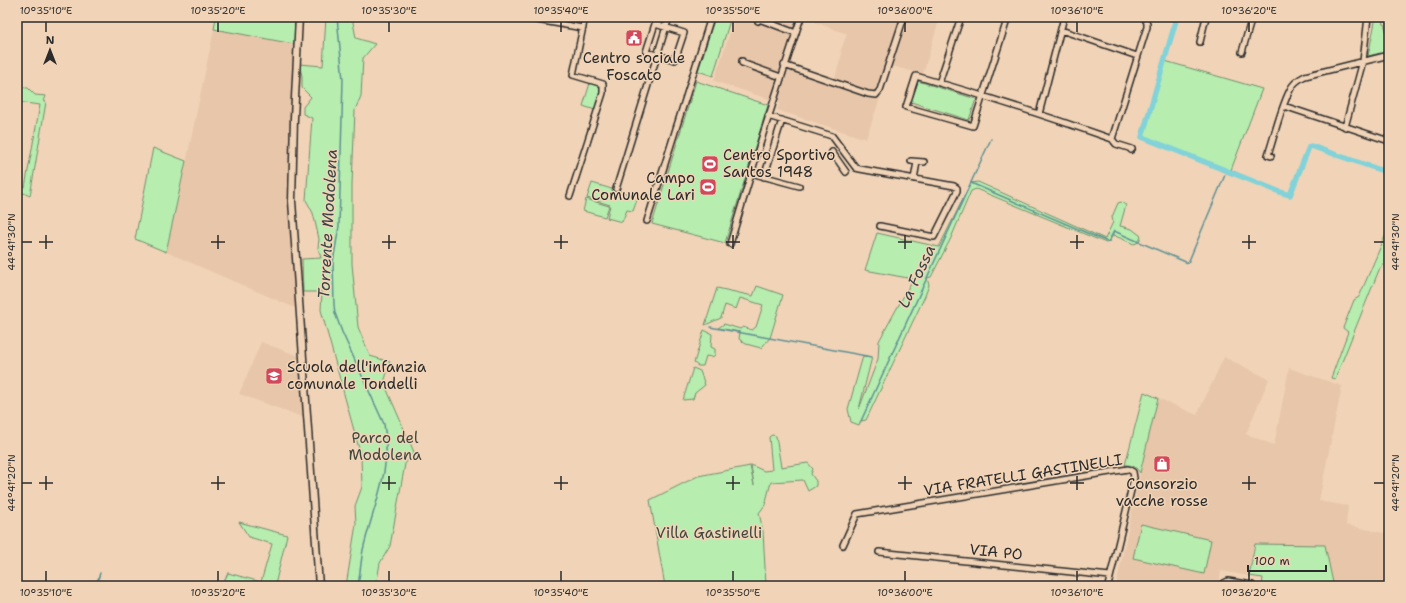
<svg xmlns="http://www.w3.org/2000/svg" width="1406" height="603" font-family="'Shantell Sans',sans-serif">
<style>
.built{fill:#e8c6aa;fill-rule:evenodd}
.green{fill:#b7edaf;stroke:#718c6d}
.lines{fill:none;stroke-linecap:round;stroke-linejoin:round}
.stream{stroke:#5f8f93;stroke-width:1.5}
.canal{stroke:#81d2d9;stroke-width:5.5}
.minor-casing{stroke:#2b2b2b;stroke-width:8}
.tertiary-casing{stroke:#2b2b2b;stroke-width:9}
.minor{stroke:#f1d4b7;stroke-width:5}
.tertiary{stroke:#f1d4b7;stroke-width:6}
.ticks{fill:none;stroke:#2b2b2b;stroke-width:1.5}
.labels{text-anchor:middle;stroke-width:3;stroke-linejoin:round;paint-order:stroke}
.poi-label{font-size:15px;fill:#2b2b2b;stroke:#f1d4b7}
.park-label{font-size:15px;fill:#40483f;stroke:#f1d4b7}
.street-label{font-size:15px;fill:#2b2b2b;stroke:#f1d4b7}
.water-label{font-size:16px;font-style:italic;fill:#384445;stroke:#f1d4b7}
.neatline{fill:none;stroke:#2b2b2b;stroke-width:1.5}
.ticks-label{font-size:10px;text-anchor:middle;fill:#2b2b2b}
</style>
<rect width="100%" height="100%" fill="#f1d4b7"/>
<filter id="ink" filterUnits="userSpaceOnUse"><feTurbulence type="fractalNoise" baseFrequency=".025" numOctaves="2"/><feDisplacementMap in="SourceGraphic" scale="8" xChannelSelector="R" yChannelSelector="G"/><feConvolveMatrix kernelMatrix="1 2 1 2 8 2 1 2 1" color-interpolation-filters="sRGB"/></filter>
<g filter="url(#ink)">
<path class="built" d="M735,17h205l-17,57 -32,-8 -25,73 -89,-29 3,-7 -66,-22zM806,19l41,15 -7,18 2,1 -7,25 -43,-14 -1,-5z
M1382,17h7v24z
M214,29l83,16 -5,156 7,104 -4,3 -129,-56 16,-70z
M261,342l38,14 6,62 -66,-24z
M1224,357l45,22 -23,55 28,11 15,-77 53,18 -23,115 29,5 -2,19 43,9v50l-4,2h-52l-8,-41 -70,-1 -6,32 -28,-5 -2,15h-103l33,-154 9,-34 39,17z"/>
<path class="green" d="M216,17h79l-1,27 -80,-15z
M326,17h26l4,21 19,6 -12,14 -2,38 -6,14 -3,74v80l6,63 12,29 20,6 -6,21 30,69 -9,12 -15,82 -10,17 -4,23h-30l10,-62 -1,-18 7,-19 -1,-31 -40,-146 1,-18h-19l-1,-33 19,-1 -3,-10 1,-9 -6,-26 -7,-13 6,-82 -9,-4v-7l8,-10 -9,-9v-12l-3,-12 24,2z
M715,17h16l-18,59 -15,-5z
M1376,17h6l7,24v10l-21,5z
M1165,61l97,28 -31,81 5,2 -4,3 -13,-5 -2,-3 -75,-30z
M696,81l72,24 -43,138 -73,-19z
M918,81l58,18 -7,21 -58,-18z
M590,83l11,4 -6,23 -12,-4z
M17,87l11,1 7,7 11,1 -2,5 2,1 -16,94 -13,-6v-6l8,3 15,-82 -23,-3z
M153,148l33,13 -20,91 -31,-13z
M978,182l127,57 8,-17 -1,-5 6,-14 3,-1 5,3 -6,21 12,3 9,7 -2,6 -5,2 -21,-9 -4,7 -3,1 -130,-54 -5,2 -20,47 -20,39 -4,1 2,7 -4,11 -59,124 -5,1 -2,4 -8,-3 -3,-13 15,-53 9,1 -13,52 19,-50 1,-18 34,-62 -48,-9 12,-37 62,14 32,-64z
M592,183l46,14 -5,14 -6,-1 -5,12 -15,-4 3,-13 -23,-7z
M586,199l23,7 -4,11 -22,-6z
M1389,227c0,16 1,30 -10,43l-44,109 -4,-1 17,-46 -5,-4 11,-28 5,-3z
M757,286l26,9 -13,43 -9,10 -15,-4 -7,-5 1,-7 -22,-4 6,-4 16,5 3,-2 9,3 4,-3 7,-22 -23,-7 -4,11 -11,-4 -4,13 -16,7 12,-37 36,8z
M704,330l8,4 -1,13 4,2v6l-3,2 -6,-1 -3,10h-5l-4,-3z
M693,368l7,3 5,14 -10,8 -2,6 -10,1z
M1144,392l14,6 -18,75c-4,-6 -7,-8 -15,-8z
M772,435l4,1 5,31 27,-4 5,6 -2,5 5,7v5l-8,5 -5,-11 -32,2 -6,23 -6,8 4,18 3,55h-101l-15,-86 48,-24 52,-10 4,19 -3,-20 13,6 8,-1 -3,-33z
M239,522l48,13 -12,50 -2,1h-41l-9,-2 5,-11 33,9 11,-38 -23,-7z
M1141,524l70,16 -7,34 -71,-16z
M1255,544l70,1 8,38 -13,3h-58l1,-8 -14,-2z"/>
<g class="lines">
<path class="stream" d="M337,17l6,63 -4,146 -6,36 1,43 1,8 7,19 42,92c9,45 -11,82 -21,126 -2,11 -3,24 -5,36
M971,183l137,59 6,-11 74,32 37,-88
M710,327l162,30
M861,421l130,-282
M96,586l4,-13"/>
<path class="canal" d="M1177,17l-35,120 138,55 10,3 19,-48 2,-1 78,27"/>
<g class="minor-casing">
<path id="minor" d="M520,17l63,11
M1008,17l-35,109 -67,-19 10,-31c66,19 131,40 196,63
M758,21l1,-2 37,14
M655,24l29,9 -9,27 -29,-8z
M1061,30l76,26
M1200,42l6,-25
M1242,52l10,-35
M742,61v2l39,14
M784,65l84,29 8,1 4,-5 24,-73
M939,83l22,-66
M1284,106l105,35
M1039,114l25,-97
M768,116l64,20 24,32 4,1 94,17 3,2v3l-23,46 -54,-11
M1345,127l18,-66 5,-44
M1131,150l1,-1 -16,-5 -4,-5 35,-112v-4l-3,-6
M832,152l14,20
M1271,156l-3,-1c7,-21 12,-45 22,-65 3,-7 9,-11 15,-14l84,-21
M911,161l13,1
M751,173l48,13
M764,177l18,-57
M914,179l3,-17
M616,189l53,-172
M570,196l33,-103v-9l-30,-9 12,-58
M647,221l64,-204
M730,244l33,-110 38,-117
M843,545l14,-31 271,-45 5,3 1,6 -26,108
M879,552l231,24
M1223,586l1,-3 4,-2 24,4"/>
</g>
<g class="tertiary-casing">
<path id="tertiary" d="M299,17l-5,101 -2,83 27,385"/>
</g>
<use href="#minor" class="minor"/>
<use href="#tertiary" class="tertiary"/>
</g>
</g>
<path class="ticks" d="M46,22v10M218,22v10M389,22v10M561,22v10M733,22v10M905,22v10M1077,22v10M1249,22v10M46,235v14M218,235v14M389,235v14M561,235v14M733,235v14M905,235v14M1077,235v14M1249,235v14M22,242h10M39,242h14M211,242h14M382,242h14M554,242h14M726,242h14M898,242h14M1070,242h14M1242,242h14M1374,242h10M46,476v14M218,476v14M389,476v14M561,476v14M733,476v14M905,476v14M1077,476v14M1249,476v14M22,483h10M39,483h14M211,483h14M382,483h14M554,483h14M726,483h14M898,483h14M1070,483h14M1242,483h14M1374,483h10M46,571v10M218,571v10M389,571v10M561,571v10M733,571v10M905,571v10M1077,571v10M1249,571v10"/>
<defs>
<g id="civic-square" transform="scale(0.9)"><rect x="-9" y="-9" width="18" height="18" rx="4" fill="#d1495b" stroke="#f1d4b7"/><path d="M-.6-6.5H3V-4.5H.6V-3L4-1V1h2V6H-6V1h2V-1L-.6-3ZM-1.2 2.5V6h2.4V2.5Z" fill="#fff"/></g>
<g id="stadium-square" transform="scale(0.9)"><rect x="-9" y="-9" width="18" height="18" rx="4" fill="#d1495b" stroke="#f1d4b7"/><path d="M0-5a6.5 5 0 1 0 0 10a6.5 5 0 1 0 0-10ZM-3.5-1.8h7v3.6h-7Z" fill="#fff"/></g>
<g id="school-square" transform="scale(0.9)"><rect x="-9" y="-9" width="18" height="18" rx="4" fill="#d1495b" stroke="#f1d4b7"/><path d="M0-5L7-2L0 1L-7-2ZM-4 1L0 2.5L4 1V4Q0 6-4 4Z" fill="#fff"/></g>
<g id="shop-square" transform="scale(0.9)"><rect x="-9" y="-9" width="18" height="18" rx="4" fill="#d1495b" stroke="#f1d4b7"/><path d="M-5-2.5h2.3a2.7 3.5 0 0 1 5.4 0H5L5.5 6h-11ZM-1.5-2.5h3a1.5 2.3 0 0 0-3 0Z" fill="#fff"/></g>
</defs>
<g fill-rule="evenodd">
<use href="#civic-square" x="634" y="38"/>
<use href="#stadium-square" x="710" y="164"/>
<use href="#stadium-square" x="708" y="187"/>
<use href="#school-square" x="274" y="376"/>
<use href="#shop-square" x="1162" y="464"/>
</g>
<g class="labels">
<g class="poi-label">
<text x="634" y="63">Centro sociale<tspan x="634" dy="17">Foscato</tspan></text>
<text x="723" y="160" text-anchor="start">Centro Sportivo<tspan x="723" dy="17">Santos 1948</tspan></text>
<text x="695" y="183" text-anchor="end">Campo<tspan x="695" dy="17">Comunale Lari</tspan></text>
<text x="287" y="372" text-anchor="start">Scuola dell'infanzia<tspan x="287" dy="17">comunale Tondelli</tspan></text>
<text x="1162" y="489">Consorzio<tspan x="1162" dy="17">vacche rosse</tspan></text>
</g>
<g class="park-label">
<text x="385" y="443">Parco del<tspan x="385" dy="17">Modolena</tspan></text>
<text x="709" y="538">Villa Gastinelli</text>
</g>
<g class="street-label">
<text transform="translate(1023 475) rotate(-9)" y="5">VIA FRATELLI GASTINELLI</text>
<text transform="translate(996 552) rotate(6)" y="5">VIA PO</text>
</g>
<g class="water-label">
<text transform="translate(327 224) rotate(-87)" y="6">Torrente Modolena</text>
<text transform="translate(916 276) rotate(-65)" y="6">La Fossa</text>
</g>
</g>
<rect width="1406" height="603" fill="none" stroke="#f1d4b7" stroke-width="44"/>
<g transform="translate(50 50)" stroke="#f1d4b7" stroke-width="3" paint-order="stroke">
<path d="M0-3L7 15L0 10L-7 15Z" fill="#2b2b2b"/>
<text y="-6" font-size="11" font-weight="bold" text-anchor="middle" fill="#2b2b2b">N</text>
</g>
<path d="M1248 565v6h78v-6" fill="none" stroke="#2b2b2b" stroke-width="2"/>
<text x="1254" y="565" font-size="12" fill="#2b2b2b" stroke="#f1d4b7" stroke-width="3" paint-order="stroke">100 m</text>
<rect x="22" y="22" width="1362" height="559" class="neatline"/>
<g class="ticks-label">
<text x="46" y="14">10°35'10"E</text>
<text x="218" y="14">10°35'20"E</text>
<text x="389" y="14">10°35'30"E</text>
<text x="561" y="14">10°35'40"E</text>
<text x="733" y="14">10°35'50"E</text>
<text x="905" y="14">10°36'00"E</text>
<text x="1077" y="14">10°36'10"E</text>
<text x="1249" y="14">10°36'20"E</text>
<text transform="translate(11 242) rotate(-90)" y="4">44°41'30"N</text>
<text transform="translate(1395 242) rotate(-90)" y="4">44°41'30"N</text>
<text transform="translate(11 483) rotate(-90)" y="4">44°41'20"N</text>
<text transform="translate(1395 483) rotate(-90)" y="4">44°41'20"N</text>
<text x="46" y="596">10°35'10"E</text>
<text x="218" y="596">10°35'20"E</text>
<text x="389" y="596">10°35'30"E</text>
<text x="561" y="596">10°35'40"E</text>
<text x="733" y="596">10°35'50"E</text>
<text x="905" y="596">10°36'00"E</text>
<text x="1077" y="596">10°36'10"E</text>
<text x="1249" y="596">10°36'20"E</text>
</g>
</svg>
